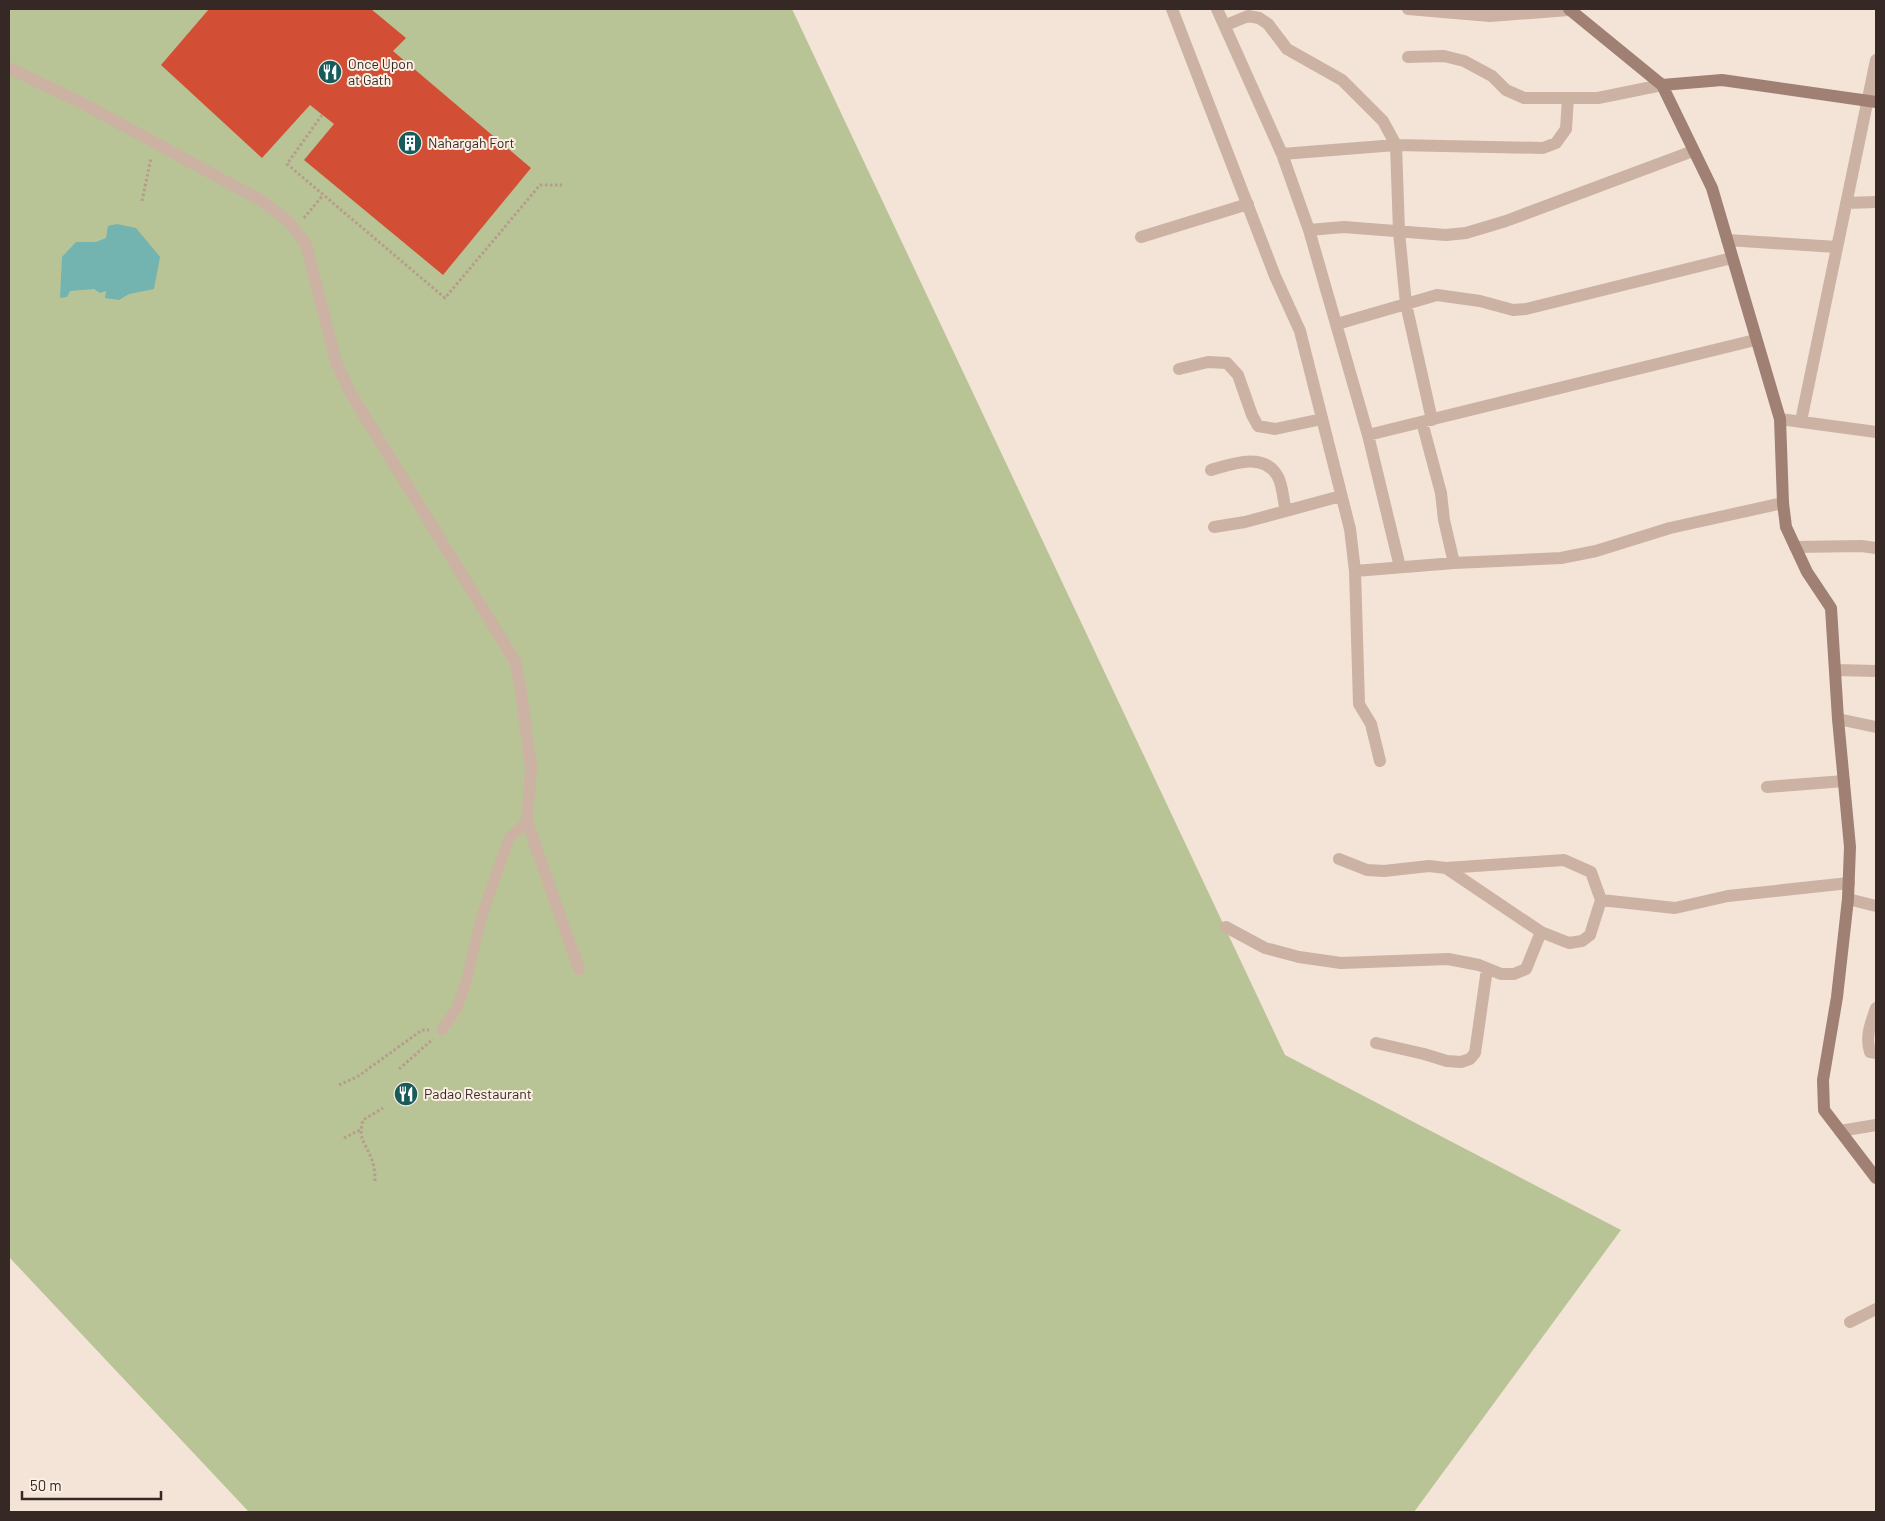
<svg xmlns="http://www.w3.org/2000/svg" width="1885" height="1521" font-family="Barlow,sans-serif">
<style>
.green{fill:#b8c496}
.water{fill:#73b3b0}
.building{fill:#d24f36}
.lines{fill:none;stroke-linecap:round;stroke-linejoin:round}
.path{stroke:#b89b8c;stroke-width:3;stroke-dasharray:2.5 2.5;stroke-linecap:butt}
.lane{stroke:#ccb2a2;stroke-width:11}
.street{stroke:#ccb2a2;stroke-width:12}
.secondary{stroke:#a08073;stroke-width:12}
.labels{text-anchor:middle;stroke-width:4;stroke-linejoin:round;paint-order:stroke}
.poi-label{font-size:14px;fill:#362925;stroke:#fbeee3;text-anchor:start}
</style>
<rect width="100%" height="100%" fill="#f3e4d7"/>
<path class="green" d="M9,9h783l493,1046 336,175 -207,282h-1165l-240,-255z"/>
<path class="water" d="M117,224l19,4 24,29 -6,32 -25,5 -10,6 -14,-2 1,-7 -6,2 -6,-4 -24,2 -3,6 -7,1 2,-41 14,-15h20l10,-4 2,-12z"/>
<path class="building" d="M209,9h162l35,29 -13,13 138,117 -88,107 -139,-115 30,-36 -24,-19 -48,53 -101,-93z"/>
<g class="lines">
<path class="path" d="M322,115l-35,49 158,134 95,-113h22
M142,201l9,-43
M304,218l19,-23
M399,1069l34,-30
M339,1085l18,-8 65,-47h7
M344,1138l16,-8
M375,1181c0,-8 -1,-17 -4,-24 -7,-16 -13,-19 -8,-37l20,-12"/>
<path class="lane" d="M442,1030l15,-22 9,-26 16,-67 27,-77 18,-16"/>
<path class="street" d="M1172,9l103,267 25,55 50,198 5,42 99,-8 107,-5 35,-7 74,-23 113,-25
M1217,9l65,145 27,76 59,205 32,132
M1408,9l82,7 79,-6
M1226,25l22,-9 11,2 9,6 19,25 55,31 41,41 13,24 3,87 7,72 26,116
M1408,57l36,-1 20,5 28,15 14,14 18,8h74l64,-13
M9,68l73,35 180,98 26,20 18,23 30,118 15,32 164,267 6,31 10,75 -4,55 52,147
M1282,154l114,-9 147,3 13,-5 10,-14 2,-31
M1846,203l30,-1
M1309,230l35,-3 102,8 20,-2 40,-12 187,-70
M1141,237l107,-33
M1727,240l110,7
M1337,324l100,-29 43,6 33,9 13,-1 206,-51
M1179,369l29,-7 19,1 11,12 14,40 6,11 17,3 47,-10
M1780,419l96,13
M1801,421l75,-361
M1422,422l19,71 3,27 10,43
M1368,435l387,-95
M1211,470c20,-6 54,-19 67,7 5,9 5,24 8,34
M1214,527l31,-5 96,-26
M1795,547l66,-1 15,2
M1355,571l4,133 12,20 9,37
M1835,670l41,1
M1838,719l38,8
M1767,787l77,-6
M1339,859l28,11 17,1 45,-5 17,2 95,64 28,11 13,-2 8,-6 11,-35
M1446,868l118,-8 27,12 10,28 74,8 53,-12 121,-13
M1848,899l28,7
M1226,927l39,21 34,9 42,6 107,-4 31,6 22,9h13l12,-5 15,-37
M1876,1008c-5,15 -11,28 -6,44l6,1
M1376,1043l48,11 23,7 14,1 9,-3 5,-6 12,-84
M1840,1131l36,-6
M1850,1322l26,-13"/>
<path class="secondary" d="M1569,9l93,76 50,103 68,231 3,84 3,24 21,45 24,36 7,111 12,128 -2,52 -11,98 -14,83 1,30 52,68
M1662,85l60,-5 154,22"/>
</g>
<defs>
<g id="restaurant-disc" transform="scale(1.25)"><circle r="9.5" fill="#175b5a" stroke="#fbeee3"/><path d="M-5-6h1v4h1v-4h1v4h1v-4h1v5L-1.5 .5V6h-2V.5L-5-1ZM5-6V6H3V1.5H1.5Q1.5-4 5-6Z" fill="#fff"/></g>
<g id="building-disc" transform="scale(1.25)"><circle r="9.5" fill="#175b5a" stroke="#fbeee3"/><path d="M-4-6H4V6H1V3H-1V6H-4ZM-2.5-4.3h1.7v1.8h-1.7ZM.8-4.3h1.7v1.8H.8ZM-2.5-1h1.7V.8h-1.7ZM.8-1h1.7V.8H.8Z" fill="#fff"/></g>
</defs>
<g fill-rule="evenodd">
<use href="#restaurant-disc" x="330" y="72"/>
<use href="#building-disc" x="410" y="143"/>
<use href="#restaurant-disc" x="406" y="1094"/>
</g>
<g class="labels">
<g class="poi-label">
<text x="348" y="69">Once Upon<tspan x="348" dy="16">at Gath</tspan></text>
<text x="428" y="148">Nahargah Fort</text>
<text x="424" y="1099">Padao Restaurant</text>
</g>
</g>
<rect width="1885" height="1521" fill="none" stroke="#362925" stroke-width="20"/>
<path d="M22 1491v8h139v-8" fill="none" stroke="#362925" stroke-width="2.5"/>
<text x="30" y="1491" font-size="15" fill="#362925" stroke="#fbeee3" stroke-width="4" paint-order="stroke">50 m</text>
</svg>
